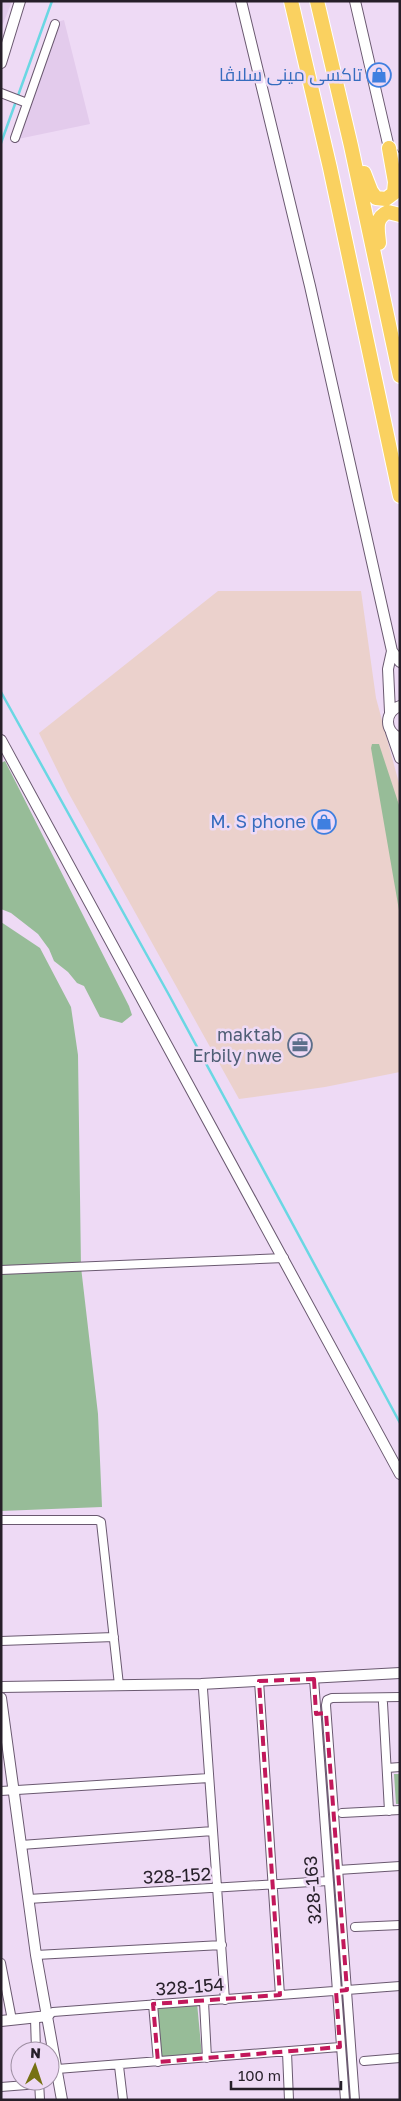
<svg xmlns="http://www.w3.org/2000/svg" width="401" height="2101" font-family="'Golos Text',Cairo,sans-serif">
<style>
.commercial{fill:#ebd1cc}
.built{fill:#e3cbec}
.green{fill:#97bc98}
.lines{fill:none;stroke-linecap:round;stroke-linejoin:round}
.stream{stroke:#6ad7e3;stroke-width:2.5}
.minor-casing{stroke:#6a5970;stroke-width:10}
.tertiary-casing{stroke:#6a5970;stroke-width:12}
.motorway-casing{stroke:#fff;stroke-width:16}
.minor{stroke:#fff;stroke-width:8}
.tertiary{stroke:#fff;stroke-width:10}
.motorway{stroke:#fad160;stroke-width:14}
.marked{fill:none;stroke:#c2185b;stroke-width:4;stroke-dasharray:10 6;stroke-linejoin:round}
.labels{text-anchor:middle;stroke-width:5;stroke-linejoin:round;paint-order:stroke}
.shop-label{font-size:18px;fill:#366cbe;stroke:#eedaf5;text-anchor:end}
.service-label{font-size:18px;fill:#4e5e75;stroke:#eedaf5;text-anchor:end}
.street-label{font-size:18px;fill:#261f29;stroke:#eedaf5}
</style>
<rect width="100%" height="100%" fill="#eedaf5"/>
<path class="commercial" d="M218,591h143l15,107 24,89v285l-75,15 -86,12 -171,-307 -29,-59z"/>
<path class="built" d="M1,1h11l-11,28z
M64,20l26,104 -72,15 39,-117z"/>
<path class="green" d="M372,744h7l21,64v108l-29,-168z
M5,761l124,245 3,9 -10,8 -22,-6 -16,-31 -7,-3 -9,-11 -14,-11 -5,-12 -11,-15 -27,-21 -10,-4v-146z
M1,922l39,26 31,59 7,48 3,212 17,147 4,93 -101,4z
M394,1774h6v30h-4z
M197,2003l5,53 -42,5 -3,-54z"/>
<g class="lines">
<path class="stream" d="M1,143l51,-142
M1,692l168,303 231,428"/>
<g class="minor-casing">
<path id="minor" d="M1,93l26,10
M15,138l40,-114
M1,1270l283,-12
M1,1520h96l4,2 18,163
M1,1641l113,-4
M314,1679l31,421
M259,1681l21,314
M203,1689l22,311
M383,1703l6,108
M387,1768l13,-1
M1,1791l208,-13
M342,1813l58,-3
M21,1845l192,-14
M338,1870l62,-4
M28,1899l300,-18
M355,1927l45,-2
M36,1955l186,-10
M1,1963l11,57
M204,2002l3,56
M153,2004l5,58
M48,2016l5,-4 347,-26
M35,2018l1,33
M287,2052l2,48
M364,2061l36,-3
M119,2066l4,34
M57,2069l283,-22
M39,2081l1,19
M1,2087l38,-3
M355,2100l-29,-395 1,-5 5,-2 68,-1"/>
</g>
<g class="tertiary-casing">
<path id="tertiary" d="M241,1l69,285 82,365 8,11
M355,1l34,147 11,15
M1,63l19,-62
M400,706c-16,6 -16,25 0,32
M390,712l-2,-43 4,-18
M391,732l9,26
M1,740l399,734
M1,1687l200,-3 199,-11
M1,1698l35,257 26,145
M1,2021l47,-5"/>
</g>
<g class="motorway-casing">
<path id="motorway" d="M291,1l39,167 70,328
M317,1l34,145 49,230
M364,173l7,18 5,7 10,1 8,-6 1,-11 -6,-34
M379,243c-1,-13 -5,-25 9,-31l12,3"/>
</g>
<use href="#minor" class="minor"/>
<use href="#tertiary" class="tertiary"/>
<use href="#motorway" class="motorway"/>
</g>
<path class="marked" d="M314,1679l2,35 10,-1 21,277 -11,1 4,56 -182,15 -5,-58 127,-9 -21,-314z"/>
<defs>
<g id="shop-ring" transform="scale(1.25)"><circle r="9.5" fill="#eedaf5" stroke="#3f7fe0" stroke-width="1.5"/><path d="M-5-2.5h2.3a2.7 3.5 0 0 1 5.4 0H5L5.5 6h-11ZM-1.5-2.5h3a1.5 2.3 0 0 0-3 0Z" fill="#3f7fe0"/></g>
<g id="office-ring" transform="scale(1.25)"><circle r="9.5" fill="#eedaf5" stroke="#5c6f8a" stroke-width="1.5"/><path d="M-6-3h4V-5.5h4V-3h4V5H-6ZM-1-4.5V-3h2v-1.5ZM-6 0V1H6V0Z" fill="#5c6f8a"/></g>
</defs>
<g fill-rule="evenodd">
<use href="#shop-ring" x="379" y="75"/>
<use href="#shop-ring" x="324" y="822"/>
<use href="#office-ring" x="300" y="1045"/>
</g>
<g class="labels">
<g class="shop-label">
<text x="362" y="81">تاکسی مینی سلاڤا</text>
<text x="306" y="828">M. S phone</text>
</g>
<g class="service-label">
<text x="282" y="1041">maktab<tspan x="282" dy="21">Erbily nwe</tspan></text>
</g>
<g class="street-label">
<text transform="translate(177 1876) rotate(-3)" y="6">328-152</text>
<text transform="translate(313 1890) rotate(-94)" y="6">328-163</text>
<text transform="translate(190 1987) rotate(-4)" y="6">328-154</text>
</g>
</g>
<rect width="401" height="2101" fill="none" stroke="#261f29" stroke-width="5"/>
<g transform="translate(35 2066) rotate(3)"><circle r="24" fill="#eedaf5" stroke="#9e8fa3"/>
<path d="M0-4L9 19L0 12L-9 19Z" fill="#767112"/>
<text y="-8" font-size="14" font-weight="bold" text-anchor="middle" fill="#261f29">N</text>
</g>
<path d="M231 2081v8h110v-8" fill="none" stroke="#261f29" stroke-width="2.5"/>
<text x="238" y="2081" font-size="15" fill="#261f29" stroke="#eedaf5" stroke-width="4" paint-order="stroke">100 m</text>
</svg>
